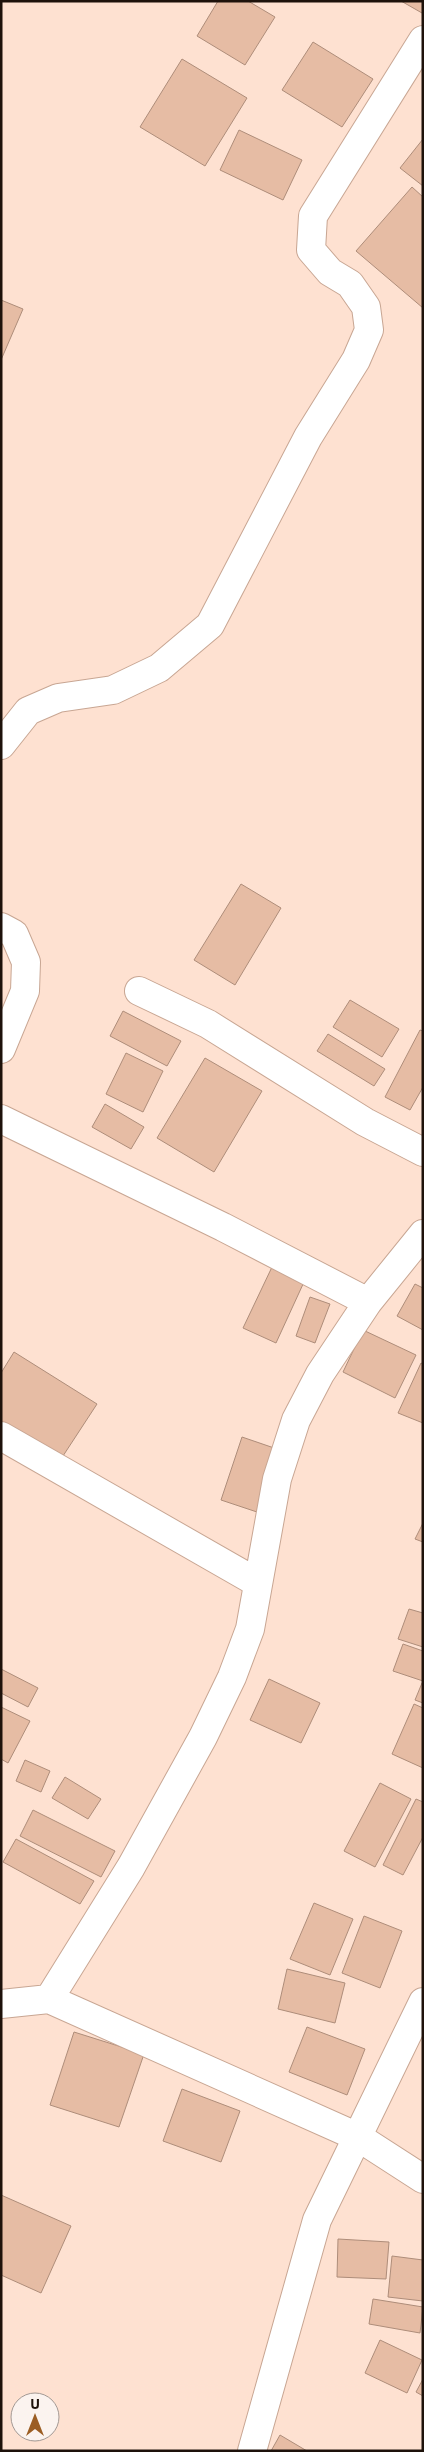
<svg xmlns="http://www.w3.org/2000/svg" width="424" height="2452" font-family="'IBM Plex Sans',sans-serif">
<style>
.building{fill:#e6bca4;stroke:#ae8d7a}
.lines{fill:none;stroke-linecap:round;stroke-linejoin:round}
.street-casing{stroke:#c8a693;stroke-width:30}
.street{stroke:#fff;stroke-width:28}
</style>
<rect width="100%" height="100%" fill="#fee1d1"/>
<path class="building" d="M218,1h30l27,16 -30,48 -48,-29z
M401,1h22v12h-1z
M313,42l60,37 -31,48 -60,-37z
M182,59l65,39 -42,68 -65,-39z
M239,130l63,30 -19,40 -63,-30z
M423,139v47l-23,-18z
M412,187l11,10v111l-67,-57z
M1,300l22,9 -22,51z
M241,884l40,24 -46,77 -41,-25z
M350,1000l49,29 -17,28 -49,-30z
M123,1011l58,30 -14,25 -57,-30z
M420,1030l3,1v56l-13,23 -25,-13z
M328,1034l57,35 -11,17 -57,-35z
M126,1053l37,18 -20,41 -37,-18z
M205,1058l57,33 -48,81 -57,-34z
M105,1104l39,23 -13,22 -39,-22z
M272,1267l32,15 -28,61 -33,-15z
M415,1284l8,4v42l-26,-14z
M310,1297l20,7 -15,39 -19,-7z
M363,1330l53,25 -21,43 -52,-26z
M14,1352l83,52 -36,55 -60,-37v-49z
M421,1363l2,1v59l-25,-10z
M242,1437l35,12 -20,63 -36,-12z
M423,1523v19l-8,-3z
M409,1609l14,4v34l-25,-8z
M403,1644l20,7v30l-30,-10z
M1,1669l37,19 -10,19 -27,-14z
M269,1679l51,24 -19,40 -51,-23z
M422,1683h1v20l-8,-3z
M414,1704l9,4v60l-31,-14z
M1,1707l29,14 -22,42 -7,-4z
M25,1760l25,11 -9,21 -25,-11z
M65,1777l36,22 -13,20 -36,-21z
M380,1783l31,16 -36,68 -31,-16z
M416,1799l7,3v35l-20,38 -20,-10z
M33,1810l82,41 -14,26 -81,-41z
M16,1839l78,42 -14,23 -77,-42z
M314,1903l39,16 -23,56 -40,-16z
M364,1916l38,15 -22,57 -38,-15z
M287,1969l58,14 -10,40 -57,-14z
M307,2027l58,22 -18,46 -58,-23z
M74,2032l70,22 -25,73 -69,-22z
M182,2089l58,22 -19,51 -58,-21z
M1,2195l70,31 -30,67 -40,-18z
M338,2239l51,3 -3,37 -49,-2z
M392,2256l31,4v41l-35,-4z
M373,2299l50,8 -3,26 -51,-9z
M380,2340l42,20 -15,33 -42,-20z
M423,2379v17l-7,-4z
M280,2435l27,16h-36z"/>
<g class="lines">
<g class="street-casing">
<path id="street" d="M1,745l27,-34 30,-13 55,-8 46,-22 51,-43 98,-188 48,-77 13,-30 -3,-23 -16,-23 -20,-12 -19,-22 2,-34 110,-176
M1,927l13,7 12,28 -1,29 -24,58
M139,991l69,33 157,98 58,30
M1,1119l222,108 145,75
M1,1436l257,147
M49,1999l82,-132 72,-130 29,-60 18,-48 27,-150 19,-59 24,-46 48,-72 55,-68
M1,2004l48,-5 309,138 65,42
M252,2451l65,-231 106,-218"/>
</g>
<use href="#street" class="street"/>
</g>
<rect width="424" height="2452" fill="none" stroke="#1e120b" stroke-width="5"/>
<g transform="translate(35 2417)"><circle r="24" fill="#fbf3ef" stroke="#a39994"/>
<path d="M0-4L9 19L0 12L-9 19Z" fill="#9b5d23"/>
<text y="-8" font-size="14" font-weight="bold" text-anchor="middle" fill="#1e120b">U</text>
</g>
</svg>
